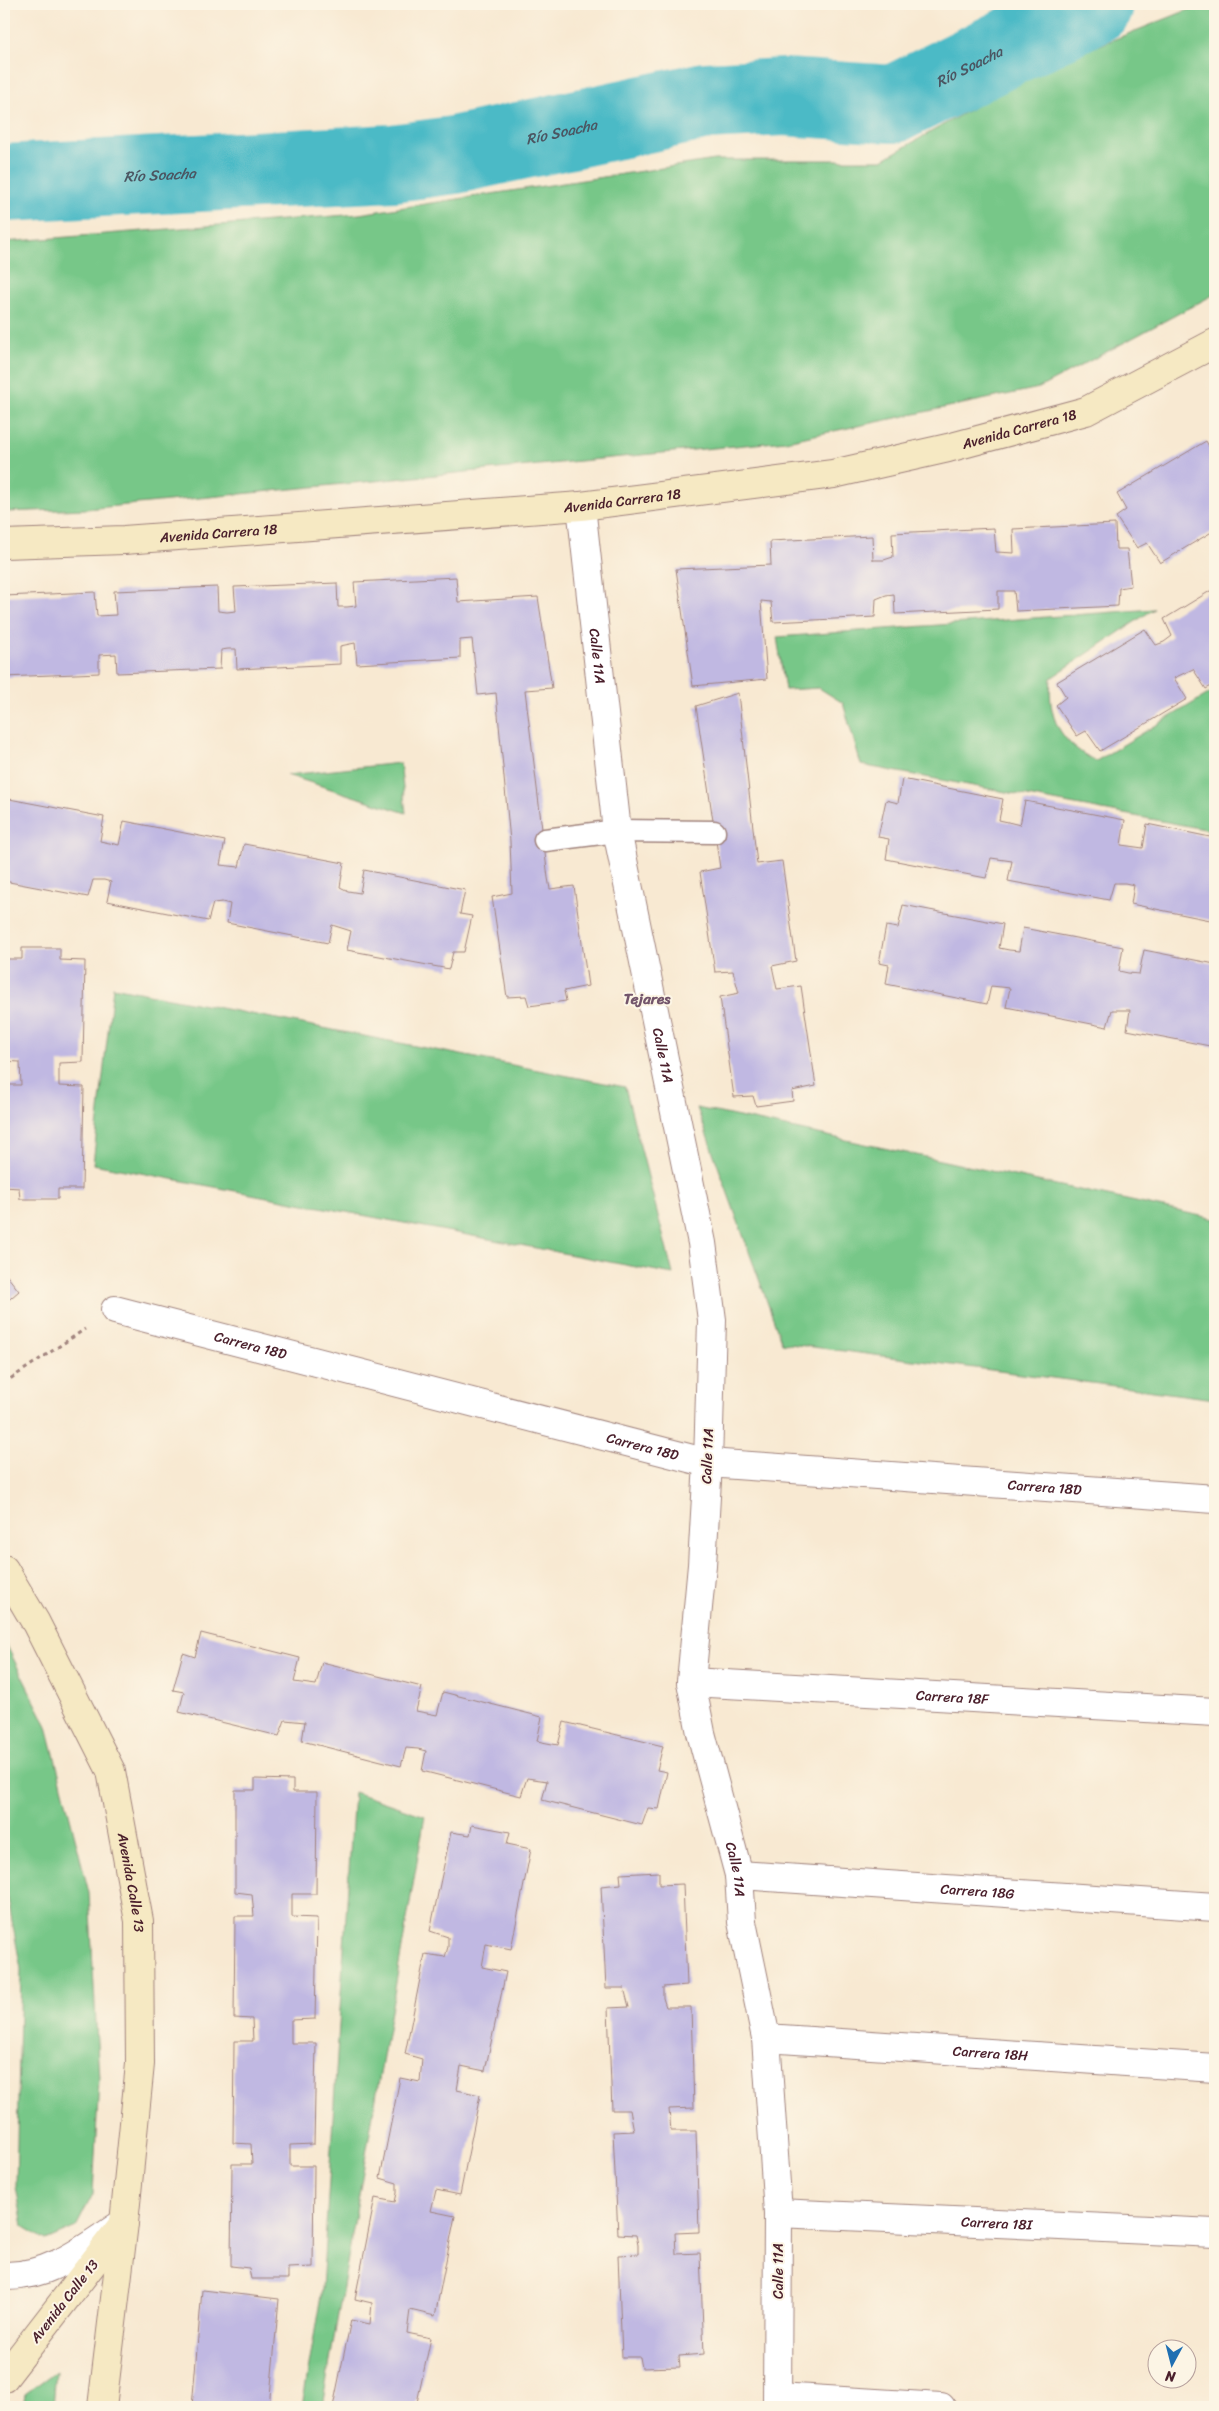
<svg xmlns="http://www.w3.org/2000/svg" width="1219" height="2411" font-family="Sriracha,sans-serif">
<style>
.green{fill:#77c788;stroke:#60735a}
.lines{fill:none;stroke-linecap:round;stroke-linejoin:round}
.river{stroke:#4cbac6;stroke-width:78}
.building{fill:#c0b8e2}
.lane-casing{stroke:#a1847e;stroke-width:25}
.street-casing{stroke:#a1847e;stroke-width:30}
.secondary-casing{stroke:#a1847e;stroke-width:30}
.path{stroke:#a1847e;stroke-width:3;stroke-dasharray:4 4;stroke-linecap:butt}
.lane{stroke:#fff;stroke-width:22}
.street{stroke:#fff;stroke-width:28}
.secondary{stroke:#f6e9c3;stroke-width:28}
.labels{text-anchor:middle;stroke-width:4;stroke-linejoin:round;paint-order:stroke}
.street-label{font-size:14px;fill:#4a1f2b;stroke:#fcf5e5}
.water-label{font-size:15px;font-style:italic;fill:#4b5561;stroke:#fcf5e5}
.neighbourhood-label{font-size:15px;font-weight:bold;fill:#73556b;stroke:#fcf5e5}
</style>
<rect width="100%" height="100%" fill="#fcf5e5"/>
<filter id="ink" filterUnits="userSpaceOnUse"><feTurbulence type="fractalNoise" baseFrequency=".02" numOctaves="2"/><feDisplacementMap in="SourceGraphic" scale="10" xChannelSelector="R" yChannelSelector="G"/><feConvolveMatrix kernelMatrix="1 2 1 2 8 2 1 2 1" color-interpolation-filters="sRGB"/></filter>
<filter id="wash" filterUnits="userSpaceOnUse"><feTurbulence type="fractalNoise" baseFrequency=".0096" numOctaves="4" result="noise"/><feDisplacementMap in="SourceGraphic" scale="20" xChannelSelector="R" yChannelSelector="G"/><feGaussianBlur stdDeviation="1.12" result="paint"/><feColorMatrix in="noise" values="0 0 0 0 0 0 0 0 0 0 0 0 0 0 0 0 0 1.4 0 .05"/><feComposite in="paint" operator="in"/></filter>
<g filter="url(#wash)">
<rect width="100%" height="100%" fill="#f8e9d2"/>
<path class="green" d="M1203,4h12v290l-176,94 -253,53 -700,68 -82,3v-270l355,-28 356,-54h167l160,-92z
M1154,609l-103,69c-4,40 9,65 45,83l119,-71v141l-354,-66 -18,-62 -24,-15 -34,2 -8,-53z
M400,763l6,50 -119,-38z
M113,987l512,100 48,187 -580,-110z
M697,1108l518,111v180l-433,-56z
M4,1640l43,86 42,167 10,186 -6,115 -17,33 -30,13 -23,-14 -7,-40 5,-217 -17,-91z
M354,1792l71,24 -103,591h-20l20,-118z
M56,2371l-3,36h-30l2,-13z"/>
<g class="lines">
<path class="river" id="s1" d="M4,183l389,-20 61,-8 252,-54 78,-4 110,7 201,-100"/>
</g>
<g id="blocks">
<path class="building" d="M1206,441l9,16v73l-55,33 -13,-20 -10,5 -21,-31 10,-7 -9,-16z
M1115,524l1,25h11l4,37 -12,2 -1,18 -102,5 -2,-20h-16v18l-103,5 -1,-20 -8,1 -10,4 -1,18 -102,5 -2,-20 -10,-1 6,78 -74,7 -17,-117 95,-4 -1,-24 102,-5 1,24h11l9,-3 -1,-24 102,-5 2,24 18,1 -1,-24z
M456,577l2,25 80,-5 14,91 -27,2 23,188 2,11 24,-3 14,100 -24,5 2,10 -37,5 -3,-10 -19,1 -15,-100 20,-4 -2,-52 -14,-148 -18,2 -6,-56 -12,1v18l-103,6 -2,-21 -15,3v18l-103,5 -1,-20h-8l-7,1 -1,19 -103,4 -1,-19 -17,1v18l-95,4v-81l91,-4 2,24 19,-1 -2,-24 103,-4 1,24 9,1 9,-1 -2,-24 103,-4 1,24h9l9,-1 -2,-24z
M1215,588v96l-9,5 -13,-20 -19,9 13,21 -87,52 -14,-20 -9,5 -21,-31 10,-8 -9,-15 88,-53 11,16 8,-3 8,-6 -8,-17z
M738,693l19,171 25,-3 14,100 -24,5 5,23 24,-3 15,100 -24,5 1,10 -37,5 -3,-10 -19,1 -14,-100 19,-4 -6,-22 -18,1 -15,-100 20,-4 -24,-162z
M902,779l101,20 -4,21 9,2 12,3 5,-24 100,19 -4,25 22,3 4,-24 68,14v83l-84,-17 3,-19 -9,-2h-11l-5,17 -101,-19 4,-20 -21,-3 -5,20 -100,-19 3,-20 -11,-2 8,-37 12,3z
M4,798l100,19 -4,24 19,4 5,-24 101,20 -5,24 19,2 5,-23 100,19 -4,24 8,4 12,2 4,-23 101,20 -5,24 12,2 -8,36h-11l-4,17 -102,-19 4,-19 -19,-6 -4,18 -101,-20 3,-19 -8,-2 -9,1 -5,18 -101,-20 4,-19 -7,-2h-11l-5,17 -84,-16z
M903,905l100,19 -4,24 10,2 10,1 4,-23 100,19 -4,24 9,2 11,1 5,-24 71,14v83l-88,-17 3,-20h-18l-5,17 -101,-20 4,-19 -9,-1 -10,-1 -4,18 -101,-20 3,-19 -10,-2 7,-37 12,2z
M22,948h38v12l25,1 -2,101 -24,1v23l25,1 -2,102h-24v10h-38l-1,-11 -15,-1v-102h17l-1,-23 -16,-1v-102h18z
M4,1272l15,19 -15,13z
M201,1633l99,25 -6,24 22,3 6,-23 100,25 -6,24 21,4 6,-23 99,25 -5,24 10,2 11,2 6,-23 99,24 -6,24 10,2 -8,37 -11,-1 -6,17 -100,-25 5,-19 -20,-3 -6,18 -99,-25 4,-20 -8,-2 -12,-1 -5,18 -99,-25 3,-19 -20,-2 -6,16 -100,-24 5,-20 -11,-2 10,-37 12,4z
M255,1779l38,1v12h24l-1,102h-24v23l25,1 -2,101 -24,1v23h25l-2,101 -24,1v21h24l-1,101 -25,1v11h-37l-2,-11 -18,-2 1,-102h20l-1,-20 -18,-1 1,-102h19l-1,-22 -18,-1 1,-102h19l-2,-22 -17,-2v-102h20z
M472,1825l38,7 -3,12 24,5 -20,100 -25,-5 -4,23 24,5 -21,99 -24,-5 -4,24 23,5 -20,100 -24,-5 -5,21 24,5 -20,100 -25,-6 -3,23 24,5 -15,69h-83l18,-87 19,4 2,-21 -17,-4 20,-101 20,4 2,-9v-10l-17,-5 20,-100 20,4 2,-23 -17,-5 20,-100 20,3 3,-10v-10l-18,-6 21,-99 19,3z
M659,1872v13l24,-1 4,101 -24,2v11l3,9h25l3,101 -25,1 2,22h25l3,101 -24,1 1,21 24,-1 4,101 -25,2 1,11 -38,1 -2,-11h-18l-4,-102 20,-1v-9l-2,-10 -18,-1 -5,-102 21,-1 -4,-21h-18l-4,-102 21,-1 -5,-19h-18l-5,-102 20,-2 -1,-10z
M202,2290l77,9 -10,108h-77z"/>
</g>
</g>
<g filter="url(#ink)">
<use href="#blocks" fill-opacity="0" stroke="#a1847e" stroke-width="1"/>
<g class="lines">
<g class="lane-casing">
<path id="lane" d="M545,840l72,-9 97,1"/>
</g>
<g class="street-casing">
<g id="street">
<path id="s2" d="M581,506l36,325 85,412 10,77 -4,143 -6,102 -11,117 10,51 38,142 3,47 24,116 12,175 -1,194"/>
<path id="s3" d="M115,1310l593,153 507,36"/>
<path id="s4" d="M691,1682l524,30"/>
<path id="s5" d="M739,1875l476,32"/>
<path id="s6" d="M766,2038l449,30"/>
<path id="s7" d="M778,2213l437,20"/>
<path d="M4,2276c45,1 79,-26 115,-50"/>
<path d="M778,2397l163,10"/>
</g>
</g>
<g class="secondary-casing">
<g id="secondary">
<path id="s8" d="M4,544l120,-4 457,-34 252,-32 115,-26 138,-37 129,-68"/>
<path id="s9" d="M4,1569l32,54 75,148 28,150 1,143 -16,159 -120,155"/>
<path d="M102,2407l22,-184"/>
</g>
</g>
<path class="path" d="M4,1383l81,-54"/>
<use href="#lane" class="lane"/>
<use href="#street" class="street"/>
<use href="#secondary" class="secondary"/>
</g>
</g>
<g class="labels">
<g class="street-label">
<text dy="5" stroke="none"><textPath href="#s8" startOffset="1024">Avenida Carrera 18</textPath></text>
<text dy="5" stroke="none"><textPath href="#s8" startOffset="620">Avenida Carrera 18</textPath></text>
<text dy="5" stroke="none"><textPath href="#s8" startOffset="215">Avenida Carrera 18</textPath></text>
<text dy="5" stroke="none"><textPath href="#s2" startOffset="151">Calle 11A</textPath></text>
<text dy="5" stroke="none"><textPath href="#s2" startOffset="556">Calle 11A</textPath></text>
<text dy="5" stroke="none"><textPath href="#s3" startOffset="140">Carrera 18D</textPath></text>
<text dy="5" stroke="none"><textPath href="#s3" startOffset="545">Carrera 18D</textPath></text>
<text transform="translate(707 1456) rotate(-88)" y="5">Calle 11A</text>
<text dy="5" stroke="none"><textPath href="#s3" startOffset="950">Carrera 18D</textPath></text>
<text dy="5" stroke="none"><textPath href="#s4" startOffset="262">Carrera 18F</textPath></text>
<text dy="5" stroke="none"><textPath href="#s2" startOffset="1381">Calle 11A</textPath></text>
<text dy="5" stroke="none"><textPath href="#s9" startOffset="342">Avenida Calle 13</textPath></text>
<text dy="5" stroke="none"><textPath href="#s5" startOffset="239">Carrera 18G</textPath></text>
<text dy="5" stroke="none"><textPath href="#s6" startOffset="225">Carrera 18H</textPath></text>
<text dy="5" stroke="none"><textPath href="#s7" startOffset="219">Carrera 18I</textPath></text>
<text transform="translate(778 2271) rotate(-90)" y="5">Calle 11A</text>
<text transform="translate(64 2301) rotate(-52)" y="5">Avenida Calle 13</text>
</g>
<g class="water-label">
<text dy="5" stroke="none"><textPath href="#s1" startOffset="981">Río Soacha</textPath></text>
<text dy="5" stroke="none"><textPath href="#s1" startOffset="561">Río Soacha</textPath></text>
<text dy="5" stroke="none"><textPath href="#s1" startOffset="156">Río Soacha</textPath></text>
</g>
<g class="neighbourhood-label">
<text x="647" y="1004">Tejares</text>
</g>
</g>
<rect width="1219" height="2411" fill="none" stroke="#fcf5e5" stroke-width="20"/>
<g transform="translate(1172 2364) rotate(187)"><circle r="24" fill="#fcf5e5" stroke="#b59f9b"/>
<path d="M0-4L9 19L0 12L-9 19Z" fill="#1f6fb2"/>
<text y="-8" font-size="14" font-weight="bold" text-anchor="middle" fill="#4a1f2b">N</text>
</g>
</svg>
